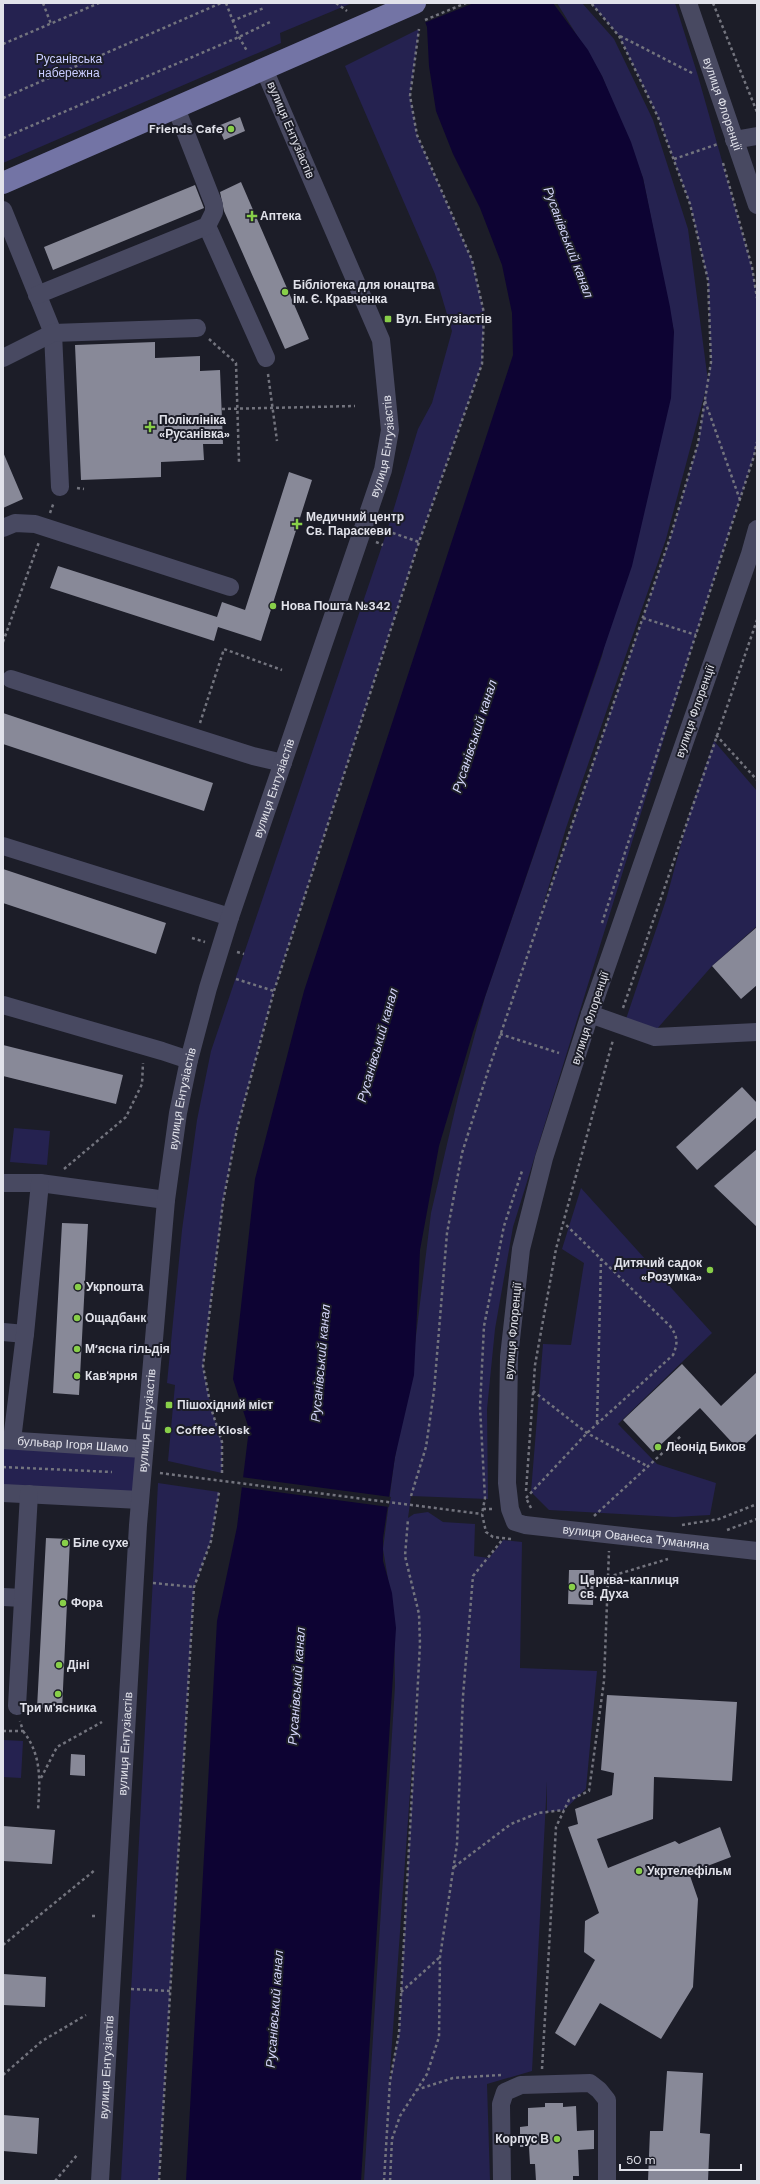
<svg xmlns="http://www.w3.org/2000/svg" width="760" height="2184" font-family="'DM Sans',sans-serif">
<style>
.green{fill:#252250;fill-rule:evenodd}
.water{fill:#0d0333}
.pier{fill:#1c1d28}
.building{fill:#888998}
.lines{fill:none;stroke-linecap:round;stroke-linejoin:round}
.path{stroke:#73747e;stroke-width:2.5;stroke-dasharray:3 3;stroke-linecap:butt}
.minor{stroke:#484961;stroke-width:18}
.major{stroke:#7374a5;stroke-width:22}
.poi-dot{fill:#88cf49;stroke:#1c1d28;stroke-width:1.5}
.labels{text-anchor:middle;stroke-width:4;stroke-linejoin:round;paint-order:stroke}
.park-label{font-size:12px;fill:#c9ccff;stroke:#1c1d28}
.street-label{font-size:12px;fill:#e1e2ea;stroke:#1c1d28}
.poi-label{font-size:12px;font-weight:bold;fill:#e1e2ea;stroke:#1c1d28;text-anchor:start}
.water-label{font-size:13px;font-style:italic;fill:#d5d7fa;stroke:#1c1d28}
</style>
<rect width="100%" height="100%" fill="#1c1d28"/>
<path class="green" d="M3,3h349l-72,30 1,10 -278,120z
M557,3h25l32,36 39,81 35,109 20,152 3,-19 -3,-82 -18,-76 -32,-87 -39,-81 -28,-33h84l23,73 54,191 5,31v144l-3,14 -58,179 -183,592 -18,102 -8,80 1,90 -77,-3 -3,22 6,-4 14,-2 15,10 32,2 -1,32 15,2 14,-18 19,2 -2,126 77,3 -11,118 -22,21 -17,2v-31l-15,290 -45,13 3,97h-126l31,-495 -1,-71 -11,-66 11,-86 21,-119 16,-131 27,-116 27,-100 117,-341 72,-324 -31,-154 -41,-102zM706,389l-8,54 -27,92 -133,388 28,-95 100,-289zM418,1681l-19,352 -10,52z
M419,29l-9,67 7,39 55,125 12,53 -2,51 -63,178 -145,449 -37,138 -14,73 -20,164 8,42 11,34v31l-54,-12 7,-76 -8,-2 15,-153 15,-110 14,-69 176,-520 31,-102 14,-26 20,-72 -17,-57 -90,-208z
M714,741l43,50v135l-45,40 -56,64 -31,-8 41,-122 22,-82z
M14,1128l36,3 -3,34 -37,-3z
M581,1188l131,145 -94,91 39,40 59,19 -6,32 -36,2 -125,-7 -18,-18 12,-148 28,1 13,-82 -22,-14z
M3,1440l140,9 -3,51 -137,-7z
M158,1483l61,9 -8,49 -17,46 -35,594h-38z
M3,1740l20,1 -2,37 -18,-1z"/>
<path class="water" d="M418,3h135l35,47 14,26 29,66 12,36 27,129 4,25 -3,66 -39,168 -159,466 -34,114 -19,104 -6,125 -19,82 -12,81v23l9,32 4,35 -35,553h-175l31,-560 20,-94 12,-98 -16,-50 22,-200 49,-188 209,-636 -1,-42 -10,-48 -22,-57 -27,-54 -17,-43 -7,-45 -2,-39z"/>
<path class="pier" d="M416,3h58l-50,20z
M241,1477l150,20 -2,10 -149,-20z"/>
<path class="building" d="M240,117l5,14 -21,9 -6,-14z
M241,182l68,157 -24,10 -61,-138 -4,-19z
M195,185l9,23 -151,62 -9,-23z
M155,342v16l45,-2v15l20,-1 3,74h-20l1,16 -43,2v15l-80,3 -6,-135z
M3,452l20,47 -20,9z
M289,472l23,8 -51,161 -43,-14 -4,14 -164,-53 8,-22 159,51 5,-15 23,8z
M3,713l210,70 -9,28 -201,-67z
M3,869l163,54 -10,31 -153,-51z
M757,927v58l-16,14 -29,-33z
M3,1045l120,30 -7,29 -113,-28z
M742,1087l15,16v14l-60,53 -21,-23z
M757,1149v78l-43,-41z
M62,1223l26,1 -9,171 -26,-2z
M682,1364l39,42 36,-34v61l-18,17 -39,-42 -47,44 -30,-32z
M46,1538l24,1 -8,171 -25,-2z
M569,1570h25l-1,35 -25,-1z
M607,1695l130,7 -5,79 -78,-4 -1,42 -56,20 11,29 67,-27 4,3 41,-17 11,30 -42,16 9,26 -5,88 -32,52 -61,-36 -25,43 -20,-13 40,-73 -11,-8 1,-31 14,-8 -31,-86 10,-3 -3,-15 37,-14 2,-22 -13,-3z
M71,1754l14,1v21l-15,-1z
M3,1826l52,4 -3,34 -49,-3z
M3,1974l43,3 -1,30 -42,-2z
M667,2071l36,2 -3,60 10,1 -2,47h-60l2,-50h13z
M545,2103h18v4l13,-1 1,25 17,-1v19l-16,1 1,26h-6v5h-37l-1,-17h-5l-1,-17h-9v-20l8,-1v-18l17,-1z
M3,2115l36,3 -2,36 -34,-3z"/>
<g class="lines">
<path class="path" d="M43,3l8,21
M226,3l13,34 8,14
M336,3l11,8
M713,3l44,109
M425,20l41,-17
M232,21l32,-13
M620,36l74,38
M3,44l96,-41
M3,98l218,-95
M3,138l236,-101 33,-16
M674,159l44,-15
M723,163l29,104 5,31
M209,339l27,24 3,99
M268,374l9,67
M705,401l35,99
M222,409l133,-3
M77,488l7,1
M50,513l4,-11
M329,527l15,5
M387,531l32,11
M376,542l7,3
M643,618l53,17
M3,642l36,-100
M200,723l24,-74 58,21
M716,735l41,45
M602,923l152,-467 3,-14
M192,938l13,4
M237,952l7,2
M236,979l38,12
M623,1008l134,-388
M500,1034l59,19
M64,1169l62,-52 16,-33 1,-21
M533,1391l54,42 60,33
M597,1423l4,-163
M3,1467l109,5
M160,1473l322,41
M222,1473v-31l-11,-34 -8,-42 20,-164 14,-73 37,-138 145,-449 63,-178 2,-51 -12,-53 -55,-125 -7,-39 9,-67
M526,1491l9,-126 21,-116 57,-209
M411,1496l15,-49 8,-56 13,-158 15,-80 26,-82 183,-536 27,-92 13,-81 -3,-82 -18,-76 -32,-87 -39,-81 -28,-33
M526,1498l61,-65 86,-78c5,-12 5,-18 -3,-29l-106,-103
M527,1500l5,10
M483,1509h10
M594,1516l88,-81
M682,1525l37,-6 38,-15
M727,1530l30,-11
M511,1539l-18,-2 -7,-5 -4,-18 3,-16 -5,-91 4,-81 20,-100 18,-55
M608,1577l60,-18
M153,1583l41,4
M3,1731h20l-3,-10
M23,1731c19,24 17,50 15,79
M41,1778l16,-31 45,-25
M454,1867l57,-43 27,-11 26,-3
M92,1916h6
M3,1945l92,-75
M131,1989l39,2
M401,1992l39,-35
M542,2069l14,-242 13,-27 20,-9 15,-110 5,-130
M3,2075l39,-34 44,-26
M416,2090l37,-12 48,-3
M55,2181l23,-27
M159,2181l35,-594 17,-46 8,-49
M384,2181l6,-100 9,-48 21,-389 -1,-30 -14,-58 3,-37
M390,2181l2,-42 8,-23 27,-42 12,-37 1,-80 17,-113 6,-148 10,-120 30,-37"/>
<g class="minor">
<path id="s1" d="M688,3l69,202"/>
<path d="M734,140l23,-4"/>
<path d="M3,210l50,123 7,154"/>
<path d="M207,226l59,132"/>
<path d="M37,295l170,-69 7,-14v-7l-38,-97"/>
<path d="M3,358l50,-25 144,-5"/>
<path d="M3,528l12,-5 20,1 195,63"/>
<path id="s2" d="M757,529l-7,25 -160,460 -46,144 -23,91 -12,108 -2,126 3,26 5,13 10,3 232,26"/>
<path d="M11,679l242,77 30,7"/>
<path d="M3,846l227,71"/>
<path d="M3,1005l159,46 27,9"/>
<path d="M590,1014l65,23 102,-5"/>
<path d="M3,1183h37l126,17"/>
<path d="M3,1332l22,2"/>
<path id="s3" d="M3,1440l140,9"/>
<path d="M12,1440l13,-106 15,-151"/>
<path d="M3,1493l137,7"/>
<path d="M3,1597l20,1"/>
<path d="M17,1706l12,-212"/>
<path id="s4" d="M100,2181l38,-656 28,-325 12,-87 11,-53 19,-72 22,-71 153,-447 7,-40 -9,-90 -117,-271"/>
<path d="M502,2181l-1,-77 4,-12 16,-7 69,-2 9,7 8,10v81"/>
</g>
<path class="major" d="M3,183l412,-180"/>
</g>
<g class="poi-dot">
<circle cx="231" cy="129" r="4"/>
<path d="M250 210h4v4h4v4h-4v4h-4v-4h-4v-4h4z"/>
<circle cx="285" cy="292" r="4"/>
<rect x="384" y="315" width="8" height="8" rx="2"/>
<path d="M148 421h4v4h4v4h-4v4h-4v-4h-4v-4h4z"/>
<path d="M295 518h4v4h4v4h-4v4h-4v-4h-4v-4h4z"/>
<circle cx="273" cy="606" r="4"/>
<circle cx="710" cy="1270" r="4"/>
<circle cx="78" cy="1287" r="4"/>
<circle cx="77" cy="1318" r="4"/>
<circle cx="77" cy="1349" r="4"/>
<circle cx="77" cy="1376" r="4"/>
<rect x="165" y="1401" width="8" height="8" rx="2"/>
<circle cx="168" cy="1430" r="4"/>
<circle cx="658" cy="1447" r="4"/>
<circle cx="65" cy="1543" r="4"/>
<circle cx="572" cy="1587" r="4"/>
<circle cx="63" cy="1603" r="4"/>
<circle cx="59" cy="1665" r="4"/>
<circle cx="58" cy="1694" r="4"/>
<circle cx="639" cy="1871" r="4"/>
<circle cx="557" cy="2139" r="4"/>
</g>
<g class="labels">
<g class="park-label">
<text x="69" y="63">Русанівська<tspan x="69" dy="14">набережна</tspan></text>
</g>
<g class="street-label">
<text dy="4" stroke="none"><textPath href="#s1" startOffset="107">вулиця Флоренції</textPath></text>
<text transform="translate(291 130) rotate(67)" y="4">вулиця Ентузіастів</text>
<text dy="4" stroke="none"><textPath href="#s4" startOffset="1770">вулиця Ентузіастів</textPath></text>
<text transform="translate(695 711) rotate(-71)" y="4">вулиця Флоренції</text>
<text dy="4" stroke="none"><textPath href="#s4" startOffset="1410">вулиця Ентузіастів</textPath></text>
<text transform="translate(590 1018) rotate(-72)" y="4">вулиця Флоренції</text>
<text dy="4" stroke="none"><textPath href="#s4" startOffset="1086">вулиця Ентузіастів</textPath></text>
<text transform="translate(513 1331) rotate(-85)" y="4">вулиця Флоренції</text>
<text dy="4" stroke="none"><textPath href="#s4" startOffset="762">вулиця Ентузіастів</textPath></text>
<text dy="4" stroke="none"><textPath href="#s3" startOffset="70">бульвар Ігоря Шамо</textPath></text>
<text dy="4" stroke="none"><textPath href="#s2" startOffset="1155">вулиця Ованеса Туманяна</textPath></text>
<text dy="4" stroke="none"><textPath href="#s4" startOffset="438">вулиця Ентузіастів</textPath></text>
<text dy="4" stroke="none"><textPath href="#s4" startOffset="114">вулиця Ентузіастів</textPath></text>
</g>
<g class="poi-label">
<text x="223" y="133" text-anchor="end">Friends Cafe</text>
<text x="260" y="220">Аптека</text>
<text x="293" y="289">Бібліотека для юнацтва<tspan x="293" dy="14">ім. Є. Кравченка</tspan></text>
<text x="396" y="323">Вул. Ентузіастів</text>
<text x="159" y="424">Поліклініка<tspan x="159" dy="14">«Русанівка»</tspan></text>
<text x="306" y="521">Медичний центр<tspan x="306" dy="14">Св. Параскеви</tspan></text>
<text x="281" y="610">Нова Пошта №342</text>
<text x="702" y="1267" text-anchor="end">Дитячий садок<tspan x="702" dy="14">«Розумка»</tspan></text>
<text x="86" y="1291">Укрпошта</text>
<text x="85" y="1322">Ощадбанк</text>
<text x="85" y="1353">М’ясна гільдія</text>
<text x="85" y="1380">Кав'ярня</text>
<text x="177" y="1409">Пішохідний міст</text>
<text x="176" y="1434">Coffee Kiosk</text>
<text x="666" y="1451">Леонід Биков</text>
<text x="73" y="1547">Біле сухе</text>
<text x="580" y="1584">Церква-каплиця<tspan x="580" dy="14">св. Духа</tspan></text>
<text x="71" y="1607">Фора</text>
<text x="67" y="1669">Діні</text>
<text x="58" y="1712" text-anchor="middle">Три м'ясника</text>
<text x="647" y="1875">Укртелефільм</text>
<text x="549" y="2143" text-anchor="end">Корпус В</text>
</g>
<g class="water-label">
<text transform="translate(569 242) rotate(69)" y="5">Русанівський канал</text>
<text transform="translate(474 736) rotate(-72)" y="5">Русанівський канал</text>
<text transform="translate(377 1045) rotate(-74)" y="5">Русанівський канал</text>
<text transform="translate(320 1363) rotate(-85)" y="5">Русанівський канал</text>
<text transform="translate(296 1686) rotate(-86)" y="5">Русанівський канал</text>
<text transform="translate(274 2009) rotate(-86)" y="5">Русанівський канал</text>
</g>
</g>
<rect width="760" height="2184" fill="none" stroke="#e1e2ea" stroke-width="8"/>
<path d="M620 2164v6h121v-6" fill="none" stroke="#e1e2ea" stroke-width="2"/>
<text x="626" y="2164" font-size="12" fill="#e1e2ea" stroke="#1c1d28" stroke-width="3" paint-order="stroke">50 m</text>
</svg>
